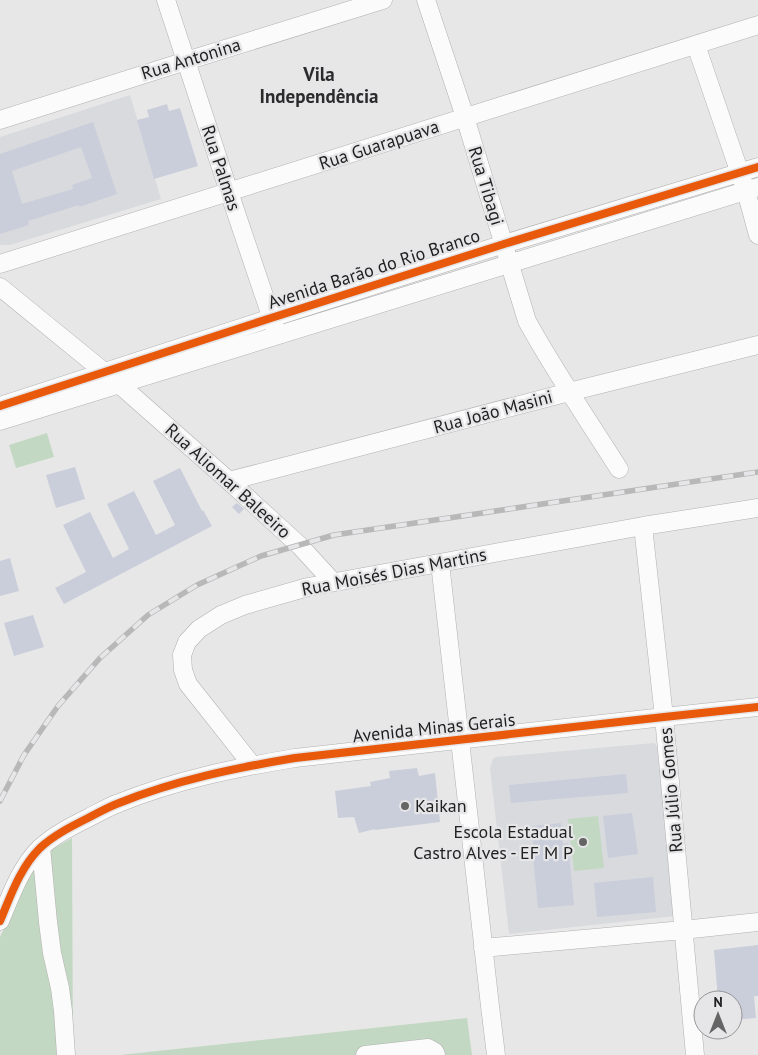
<svg xmlns="http://www.w3.org/2000/svg" width="758" height="1055" font-family="'PT Sans',sans-serif">
<style>
.built{fill:#d8dade}
.green{fill:#c3d8c2}
.building{fill:#caceda;fill-rule:evenodd}
.lines{fill:none;stroke-linecap:round;stroke-linejoin:round}
.minor-casing{stroke:#b1b1b1;stroke-width:19}
.minor{stroke:#fbfbfb;stroke-width:18}
.rail-casing{stroke:#b8b8b8;stroke-width:5.5}
.rail{stroke:#e6e6e8;stroke-width:4;stroke-dasharray:11;stroke-linecap:butt}
.cycleway-casing{stroke:#e6e6e8;stroke-width:11}
.cycleway{stroke:#e8590c;stroke-width:8}
.poi-dot{fill:#656565;stroke:#e6e6e8;stroke-width:2}
.labels{text-anchor:middle;stroke-width:4.5;stroke-linejoin:round;paint-order:stroke}
.street-label{font-size:18px;fill:#1f1f1f;stroke:#e6e6e8}
.poi-label{font-size:18px;fill:#1f1f1f;stroke:#e6e6e8;text-anchor:start}
.neighbourhood-label{font-size:19px;font-weight:bold;fill:#2b2b2c;stroke:#e6e6e8}
</style>
<rect width="100%" height="100%" fill="#e7e7e7"/>
<path class="built" d="M130,95l31,104 -151,46h-10v-108z
M654,743l3,3 18,170 -166,18 -19,-166 3,-9 3,-2z"/>
<path class="green" d="M47,433l7,24 -38,11 -7,-23z
M598,816l6,52 -30,3 -6,-52z
M72,838l1,217h-73v-118l28,-61 23,-26z
M467,1018l5,37h-352z"/>
<path class="building" d="M167,104l2,7 11,-3 18,58 -44,13 -17,-59 12,-3 -2,-7z
M93,122l24,72 -38,13v-2l-51,16 1,4 -29,9v-80zM81,147l11,31 -20,7 1,4 -51,15 -10,-33z
M75,467l10,32 -29,9 -10,-33z
M180,468l22,43 1,-1 9,16 -148,78 -9,-16 31,-16 -23,-47 27,-13 23,46 16,-9 -22,-45 27,-13 22,44 19,-10 -22,-44z
M237,503l7,6 -5,5 -7,-7z
M10,558l9,33 -19,5v-35z
M33,615l11,32 -30,9 -10,-33z
M417,768l2,8 16,-3 5,49 -65,8v-1l-16,4 -5,-16 -16,1 -3,-27 36,-5 -1,-4 20,-4 -1,-7z
M626,774l2,19 -117,10 -2,-18z
M632,813l6,41 -30,4 -5,-42z
M561,823l2,21 5,-1 6,62 -36,3 -6,-61 1,-1 -1,-20z
M653,877l3,35 -59,5 -3,-34z
M758,945v51h-4l2,22 -23,2v-20h-15l-4,-50z"/>
<g class="lines">
<g class="minor-casing">
<path id="minor" d="M166,0l63,192 46,136
M426,0l39,117 62,204c28,51 61,99 92,148
M696,45l50,146 12,44
M0,120l186,-59 197,-61
M0,264l758,-239
M0,287l119,97 110,97 71,65 33,36
M0,406l271,-88 233,-74 254,-77
M0,421l758,-234
M229,481l340,-89 189,-47
M643,526l21,191 31,338
M440,563l50,443 6,49
M252,765l-64,-81 -5,-14 -1,-15 5,-13 12,-13 22,-14 24,-10 63,-18 335,-61 115,-18
M41,847l7,75 4,31 8,35 3,23 3,44
M0,921c11,-26 20,-53 40,-73 14,-13 32,-22 48,-30 10,-5 20,-11 31,-15 57,-23 116,-35 176,-45l369,-41 94,-10
M483,948l200,-18 75,-8
M365,1055l63,-7 7,4 1,3"/>
</g>
<use href="#minor" class="minor"/>
<g class="rail-casing">
<path id="rail" d="M0,801l24,-46 34,-49 42,-48 48,-43 49,-30 64,-29 73,-21 424,-63"/>
</g>
<use href="#rail" class="rail"/>
<g class="cycleway-casing">
<path id="cycleway" d="M0,406l271,-88 233,-74 254,-77
M0,921c11,-26 20,-53 40,-73 14,-13 32,-22 48,-30 10,-5 20,-11 31,-15 57,-23 116,-35 176,-45l369,-41 94,-10"/>
</g>
<use href="#cycleway" class="cycleway"/>
</g>
<g class="poi-dot">
<circle cx="405" cy="806" r="5"/>
<circle cx="583" cy="842" r="5"/>
</g>
<g class="labels">
<g class="street-label">
<text transform="translate(191 59) rotate(-17)" y="6">Rua Antonina</text>
<text transform="translate(379 145) rotate(-18)" y="6">Rua Guarapuava</text>
<text transform="translate(221 168) rotate(72)" y="6">Rua Palmas</text>
<text transform="translate(486 186) rotate(73)" y="6">Rua Tibagi</text>
<text transform="translate(374 269) rotate(-18)" y="6">Avenida Barão do Rio Branco</text>
<text transform="translate(493 412) rotate(-15)" y="6">Rua João Masini</text>
<text transform="translate(228 481) rotate(42)" y="6">Rua Aliomar Baleeiro</text>
<text transform="translate(394 572) rotate(-11)" y="6">Rua Moisés Dias Martins</text>
<text transform="translate(434 728) rotate(-6)" y="6">Avenida Minas Gerais</text>
<text transform="translate(671 790) rotate(-95)" y="6">Rua Júlio Gomes</text>
</g>
<g class="poi-label">
<text x="415" y="812">Kaikan</text>
<text x="573" y="838" text-anchor="end">Escola Estadual<tspan x="573" dy="21">Castro Alves - EF M P</tspan></text>
</g>
<g class="neighbourhood-label">
<text x="319" y="81">Vila<tspan x="319" dy="22">Independência</tspan></text>
</g>
</g>
<g transform="translate(718 1015)"><circle r="24" fill="#e6e6e8" stroke="#969698"/>
<path d="M0-4L9 19L0 12L-9 19Z" fill="#656565"/>
<text y="-8" font-size="14" font-weight="bold" text-anchor="middle" fill="#1f1f1f">N</text>
</g>
</svg>
